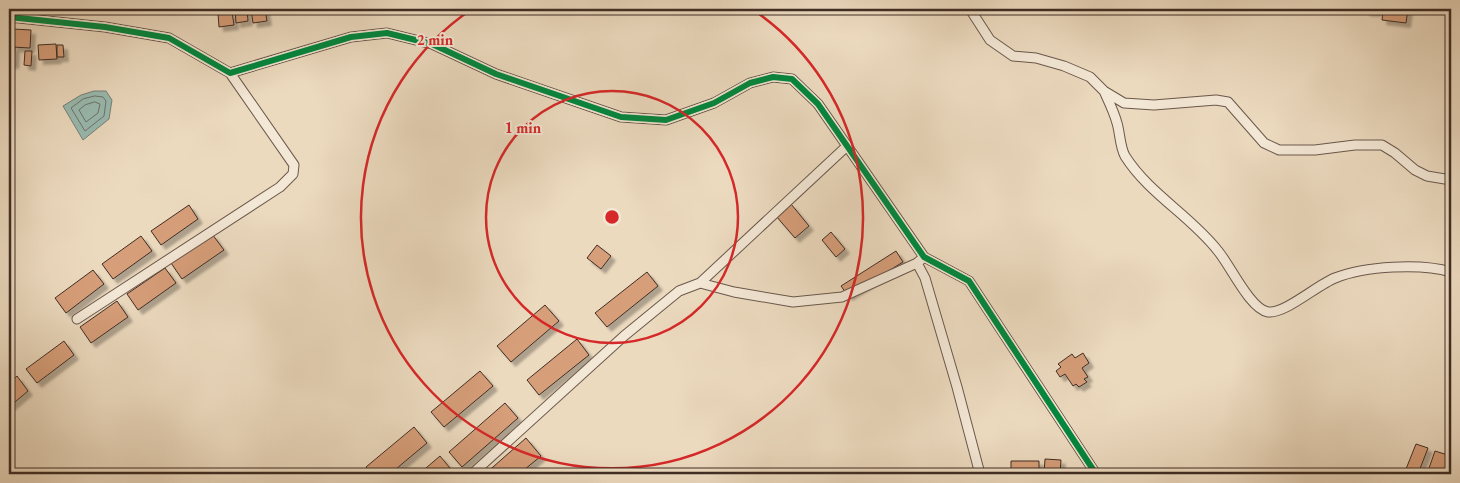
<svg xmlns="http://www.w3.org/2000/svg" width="1460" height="483" font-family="'EB Garamond',serif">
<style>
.water{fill:#99bbb1;stroke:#758279}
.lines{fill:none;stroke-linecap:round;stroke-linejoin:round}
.shore{stroke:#6c746b;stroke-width:1}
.building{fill:#d69e79;stroke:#3f2d25;filter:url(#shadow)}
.minor-casing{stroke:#6a584c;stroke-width:11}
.minor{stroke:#f3e7d5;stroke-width:9}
.cycleway-casing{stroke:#f3e7d5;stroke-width:9}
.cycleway{stroke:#00873e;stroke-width:6}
.ring{fill:none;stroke:#d62828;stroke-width:2.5}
.centre{fill:#d62828;stroke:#f3e7d5;stroke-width:2.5}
.ring-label{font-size:15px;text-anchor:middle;font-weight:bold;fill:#d62828;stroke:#f3e7d5;stroke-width:4;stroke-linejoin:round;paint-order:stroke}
</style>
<defs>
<filter id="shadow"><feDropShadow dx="4.5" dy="4.5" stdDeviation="1" flood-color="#0004"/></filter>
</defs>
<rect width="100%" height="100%" fill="#ecdabf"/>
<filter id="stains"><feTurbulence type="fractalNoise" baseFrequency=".004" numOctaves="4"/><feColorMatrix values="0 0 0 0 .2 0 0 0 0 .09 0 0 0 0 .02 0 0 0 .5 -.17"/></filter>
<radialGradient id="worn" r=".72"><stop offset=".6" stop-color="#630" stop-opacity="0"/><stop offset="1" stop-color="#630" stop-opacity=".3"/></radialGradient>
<path class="water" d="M94,91h12l6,9 -3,19 -26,21 -20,-34 18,-11z"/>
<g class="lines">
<path class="shore" d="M95,96l8,1 3,4 -2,15 -19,15 -14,-23 12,-9z
M95,102l5,2 -2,9 -12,9 -7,-12 6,-5z"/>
</g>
<path class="building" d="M214,9h16v1l-15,2z
M235,9h12l1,12 -12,2z
M251,9h14l2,12 -14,2z
M1366,9h11l-1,3 -11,-1z
M1395,9h13l-2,14 -24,-3 1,-9 12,2z
M232,12l2,13 -15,2 -1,-14z
M13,29l18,1 -1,18 -18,-1z
M56,44l1,15 -18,1 -1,-15z
M57,45h6l1,12h-7z
M9,47h6l-1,17h-5z
M25,51h7l-1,15 -7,-1z
M791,204l18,22 -14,12 -19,-22z
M189,205l9,14 -37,26 -10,-14z
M831,232l14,17 -9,8 -14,-17z
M212,234l12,16 -42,29 -11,-16z
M141,236l11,15 -39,28 -11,-15z
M597,245l14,11 -10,13 -14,-11z
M896,251l7,11 -55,34 -7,-10z
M165,268l11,15 -38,27 -11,-16z
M93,270l11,14 -38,29 -11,-15z
M647,272l11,14 -51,41 -12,-14z
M117,301l11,16 -37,26 -11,-16z
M545,305l14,16 -48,41 -14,-16z
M577,339l12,16 -50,40 -12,-15z
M64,341l10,14 -37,28 -11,-14z
M1083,353l6,10 -7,5 6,9 -4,2 3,3 -8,5 -3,-3 -3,2 -8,-12 -5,3 -4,-6 5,-4 -3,-3 14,-10 3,4z
M480,371l13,15 -49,41 -13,-15z
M17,376l11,15 -19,16v-24z
M505,403l13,15 -56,49 -13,-15z
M414,427l13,16 -37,31h-18l-6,-7z
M526,438l15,18 -22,18h-34z
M1416,444l12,4 -10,26h-14z
M1435,451l16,5v18h-24z
M440,456l14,17 -2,1h-33z
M1045,459l16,1 -1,14h-16z
M1011,461h28v13h-28z"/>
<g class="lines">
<g class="minor-casing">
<path id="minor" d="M970,9l20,31 23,16 23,2 28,8 26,11 14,14 20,12 30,2 62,-5 12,2 36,41 15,7h36l40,-5h27l13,8 20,17 12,6 24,4
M9,17l96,10 64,11 61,35 121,-36 36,-4 45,11 64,30 125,43 45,3 48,-17 36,-20 23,-6 19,2 26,25 106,153 45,24 127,193
M1104,91c5,11 10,21 13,32 3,10 3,24 8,33 24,38 66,60 93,95 12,14 32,58 50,61 17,2 49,-27 67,-34 30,-12 86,-15 116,-6
M917,263l8,15 32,109 23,87
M700,283l147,-137
M77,319l203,-132 13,-13 1,-9 -64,-92
M472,474l152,-138 55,-45 21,-8 34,9 59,10 49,-5 75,-34 7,-6"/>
</g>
<use href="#minor" class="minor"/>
<g class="cycleway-casing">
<path id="cycleway" d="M9,17l96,10 64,11 61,35 121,-36 36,-4 45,11 64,30 125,43 45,3 48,-17 36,-20 23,-6 19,2 26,25 106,153 45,24 127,193"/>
</g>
<use href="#cycleway" class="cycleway"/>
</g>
<g class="ring">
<circle cx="612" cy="217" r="126"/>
<path d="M752 9A251 251 0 1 1 472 9"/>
</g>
<circle cx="612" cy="217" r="8" class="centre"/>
<g class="ring-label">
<text x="435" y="45">2 min</text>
<text x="523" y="133">1 min</text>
</g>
<rect width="1460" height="483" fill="none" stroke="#ecdabf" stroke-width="30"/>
<rect x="10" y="10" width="1440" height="463" fill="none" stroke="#3f2d25" stroke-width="2.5"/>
<rect x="15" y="15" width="1430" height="453" fill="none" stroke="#3f2d25"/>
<rect width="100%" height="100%" filter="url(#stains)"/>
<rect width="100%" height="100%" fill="url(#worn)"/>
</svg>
